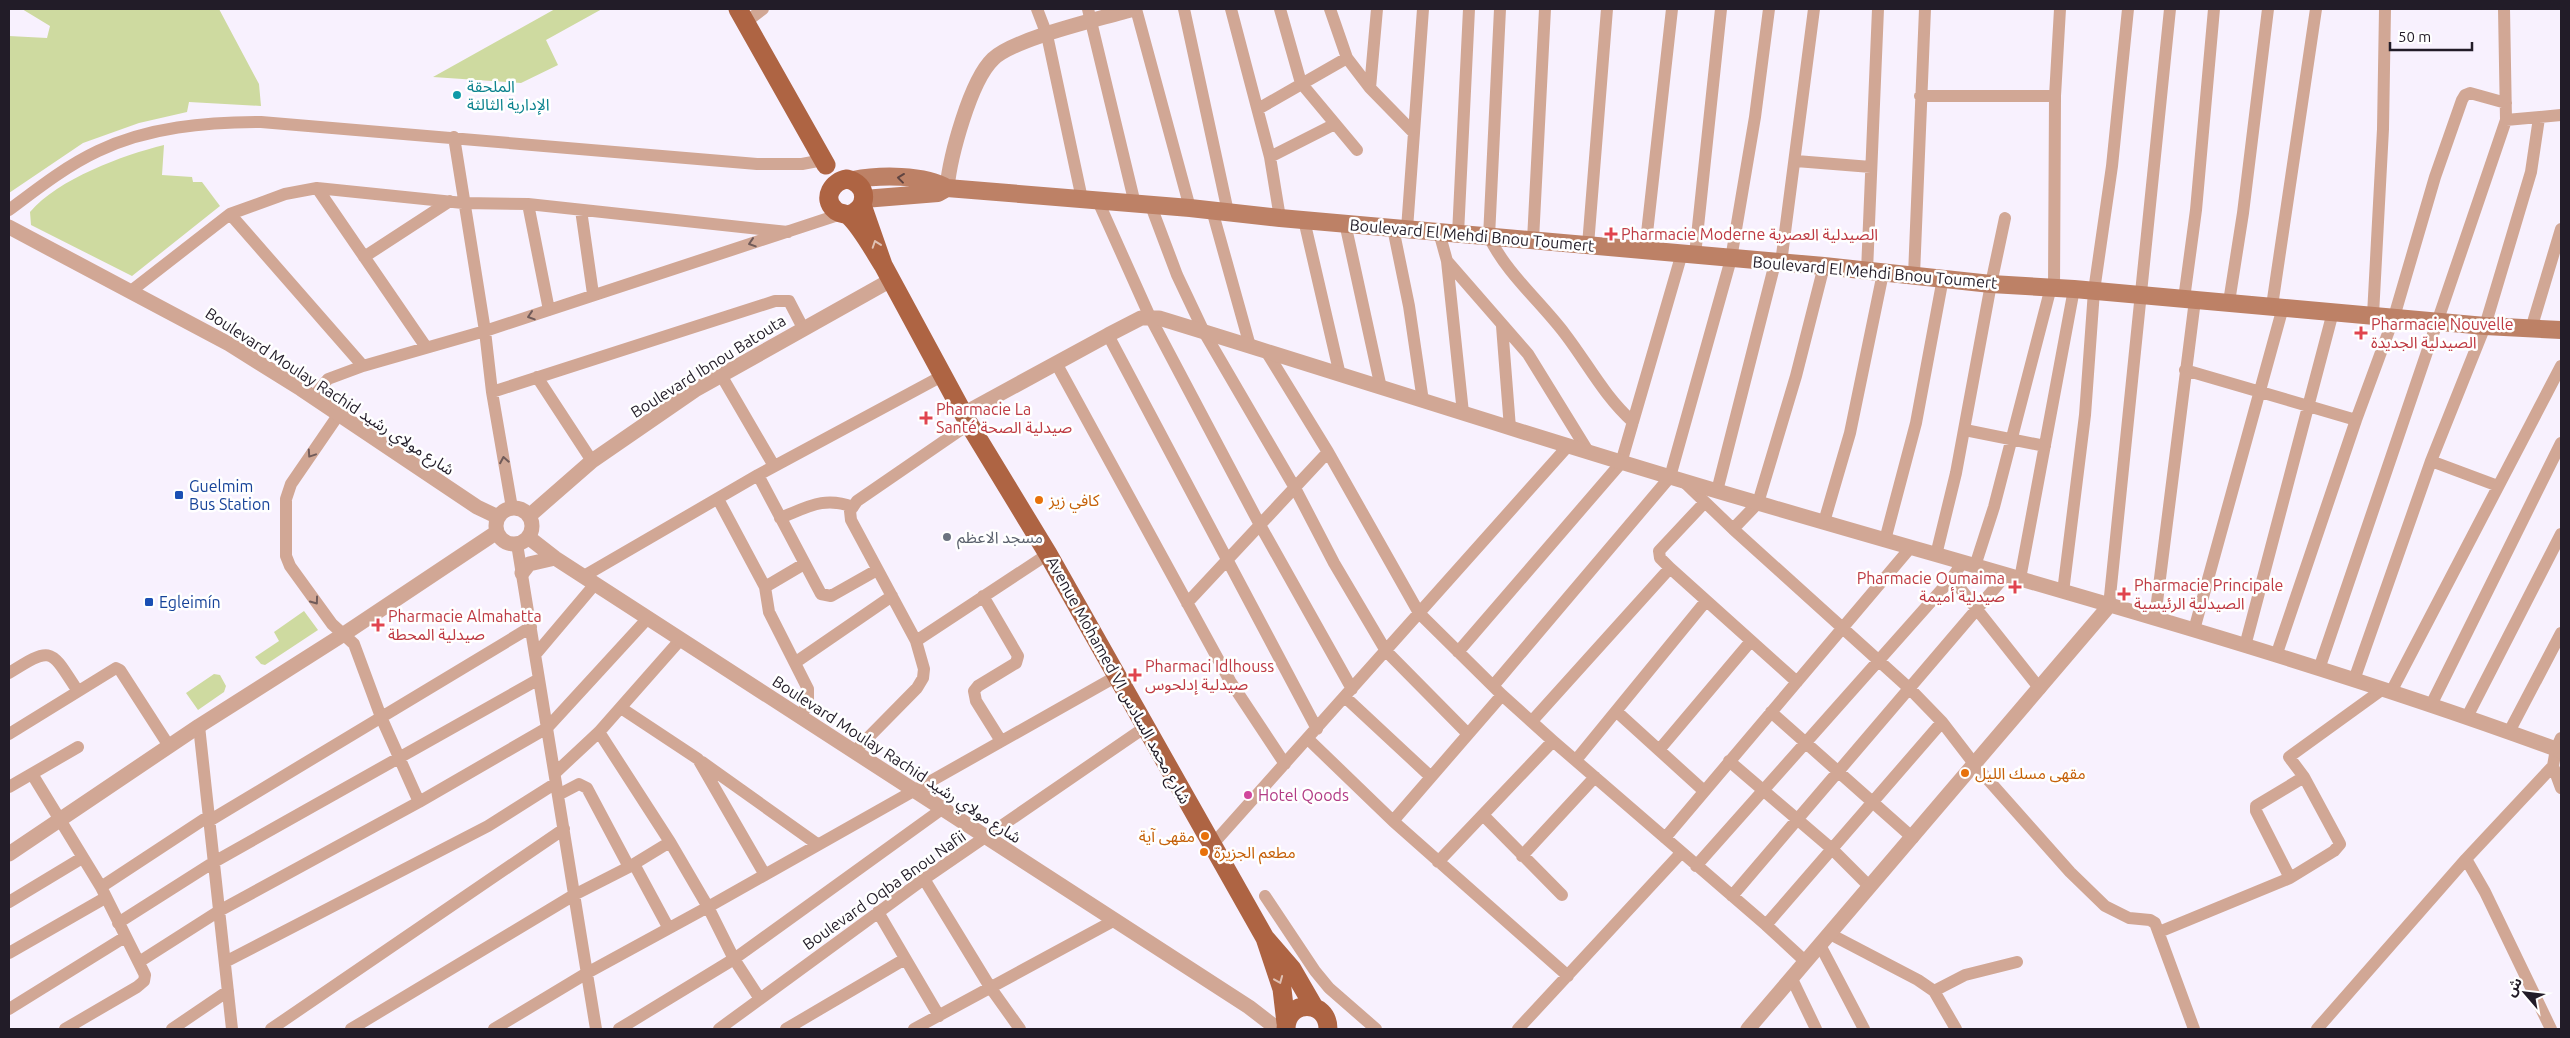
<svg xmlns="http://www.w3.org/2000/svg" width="2570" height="1038" font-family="Ubuntu,'Noto Sans Arabic',sans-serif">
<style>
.green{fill:#cedaa0}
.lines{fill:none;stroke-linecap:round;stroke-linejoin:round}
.minor{stroke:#d1a795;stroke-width:12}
.tertiary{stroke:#d1a795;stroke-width:15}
.secondary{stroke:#bd8166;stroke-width:18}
.primary{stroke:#ae6443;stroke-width:19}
.oneway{stroke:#604441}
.oneway2{stroke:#715b59}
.oneway3{stroke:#dfc1b4}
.culture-dot{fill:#0f9aa8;stroke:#fff;stroke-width:2}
.health-dot{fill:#e0444e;stroke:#fff;stroke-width:2}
.transit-dot{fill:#1a4fb4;stroke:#fff;stroke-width:2}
.food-dot{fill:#e8710a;stroke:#fff;stroke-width:2}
.worship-dot{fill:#6b7280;stroke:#fff;stroke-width:2}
.hotel-dot{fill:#d1479c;stroke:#fff;stroke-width:2}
.labels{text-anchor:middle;stroke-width:5;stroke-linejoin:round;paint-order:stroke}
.culture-label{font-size:16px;fill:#0d838f;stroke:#fff;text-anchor:start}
.health-label{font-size:16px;fill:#be3a42;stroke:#fff;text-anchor:start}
.street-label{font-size:16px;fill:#221c28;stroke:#fff}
.transit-label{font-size:16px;fill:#164399;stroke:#fff;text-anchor:start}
.food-label{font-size:16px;fill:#c56008;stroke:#fff;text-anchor:start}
.worship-label{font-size:16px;fill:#5b616d;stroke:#fff;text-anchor:start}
.hotel-label{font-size:16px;fill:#b23c85;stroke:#fff;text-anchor:start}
</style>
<rect width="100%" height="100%" fill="#f8f1fe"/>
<path class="green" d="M22,9h197l40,75 2,22 -72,-4 -2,10 -48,11 -56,20 -74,50v-157l38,2 3,-12z
M555,9h47l-56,31 12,25 -37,18 -88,-6z
M164,145l-2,30 30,2 1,5h9l18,24 -88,70 -101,-51 -1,-13c28,-33 93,-57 134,-67z
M304,611l14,19 -53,35 -4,-1 -6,-7 24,-16 -5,-9z
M214,674l6,1 6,11 -2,6 -26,18 -12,-17z"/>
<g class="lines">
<path class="minor" d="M1037,9l10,26 35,164
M1088,9l47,195
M1136,9l54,199
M1184,9l44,203
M1231,9l39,148 10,61
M1280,9l21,74 56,67
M1330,9l17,49 23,30
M1377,9l-7,79 44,45
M1500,9l-11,228c18,37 51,64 76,97 23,30 39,62 68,88
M746,22l17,-13
M1920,96h135
M1258,109l89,-51
M2506,120l55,-5
M454,137l31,194 7,61 20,116
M1270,157l63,-32
M1796,161l75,6
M317,188l109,159
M1098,201l52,116 110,208 92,164
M528,204l21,106
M1151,206l26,69 27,57 91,156 39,75 52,88 82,83
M9,210c28,-21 57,-44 89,-59 50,-24 108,-29 163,-29l496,42h45l21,-4
M581,210l12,84
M1212,210l38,136
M230,214l133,152
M1304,220l36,155
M1345,223l36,165
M1393,228l16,78 14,95
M1407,229l16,-220
M1439,232l8,29 16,152
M1458,234l11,-225
M1533,240l12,-231
M1588,245l19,-236
M1645,251l27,-242
M1695,255l26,-246
M364,257l86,-56
M1447,261l81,93 61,99
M1781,263l33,-254
M1867,271l11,-262
M1914,275l11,-266
M2054,287l1,-191 5,-87
M131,291l99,-77 55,-20 32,-6 146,15 65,1 260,28
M2184,299l12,-89 18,-201
M2229,302l14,-89 25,-204
M2272,306l44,-297
M2373,315l10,-186 2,-120
M1502,326l8,102
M2531,329l30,-100
M1108,335l209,394
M1266,351l62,101 91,161 83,82 51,46 213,184 40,37
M1056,363l174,318 55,83
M2185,370l171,50
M721,375l53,91
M537,377l55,84
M492,392l283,-91h14l14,27
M313,397l15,-18 35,-13 122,-35 356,-117
M339,414l-48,70 -5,15v57l4,10 42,58 22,20 27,73 38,85
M1965,430l80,16
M2431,461l67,25
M758,475l63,119 10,2 46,-26
M1683,481l50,48 177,160 32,33 33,43 95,107 35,34 24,12 21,2 5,3 39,106
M1717,491l58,-228
M718,499l47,88 4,25 39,77v12l-7,16
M780,518c28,-11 44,-22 73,-11
M1824,522l26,-89 33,-160
M1733,529l25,-26 38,-127 28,-110
M1885,540l31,-117 27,-145
M517,544l79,485
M1936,555l20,-82 35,-189 14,-66
M1975,566l19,-59 57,-220
M1670,568l-10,-10 -1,-7 46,-49
M584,576l174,-101 184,-99
M1952,578l88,111
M2020,579l54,-290
M765,587l39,-23
M2063,592l22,-177 9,-124 18,-125 16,-157
M983,596l35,60 -2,7 -38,23 -4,5 2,10 25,40
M1187,603l141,-151
M2109,606l61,-597
M2155,618l40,-318
M2194,630l89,-323
M916,641l132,-87
M2245,646l88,-334
M1458,652l163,-189 61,-210
M535,655l60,-71
M2276,656l80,-236 38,-103 41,-140 27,-77 3,-5 5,-2 36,10
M796,662l96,-66
M2319,669l187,-549 -2,-111
M9,673c43,-27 41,-25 68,17
M2354,680l77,-219 54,-135 46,-154 8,-54
M1493,686l177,-209 61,-218 24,-142 14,-108
M2391,692l170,-326
M1345,697l86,80
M2431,705l130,-262
M621,708l77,51 67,116
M1616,711l88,80
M1771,712l142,126
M2467,717l94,-183
M1532,721l138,-153 127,114
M199,726l33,303
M599,732l71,110 38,65 26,52 26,40
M2509,732l52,-99
M9,734l107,-66 4,2 49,76
M1308,739l85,82 175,155
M1659,750l92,-109
M854,752l63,-64 6,-10 1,-9 -8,-28 -65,-121 -1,-9 7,-10 112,-77
M1576,760l130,-159
M1729,761l103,88 38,38
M702,762l115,82
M2553,766l8,22
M555,773l44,-41 82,-93
M32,774l69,113 44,88 -1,6 -7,6 -72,42
M9,787l69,-40
M558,795l21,-11 8,4 42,79
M1484,816l78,79
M209,821l322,-194
M1393,821l109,-126
M1665,838l246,-291
M1212,845l356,-399
M1522,856l73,-79
M2466,859l19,33 66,137
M1438,862l115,-121
M634,864l34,63
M1696,866l256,-288 10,-15
M2290,878l-34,-67v-5l48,-29
M924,879l66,108 30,42
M101,887l108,-71
M1265,896l50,75 14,17 47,41
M1732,896l274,-321
M9,902l73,-44
M878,912l61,104
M118,923l96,-61 325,-183
M1766,925l176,-203
M2159,932l131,-54 44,-27 6,-7 -2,-4 -34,-63 -15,-20 94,-68
M1830,934l88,46 16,11 22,38
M1820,945l44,84
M9,953l96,-55
M139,962l80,-51 200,-109 128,-74 101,-110
M225,962l263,-136 68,-43
M1792,979l24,50
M1934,991l31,-16 52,-13
M9,1009l116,-72
M172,1029l56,-38
M271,1029l293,-200
M351,1029l223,-134 55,-28 41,-25
M494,1029l93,-56 121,-66 409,-231
M619,1029l115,-70 208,-150
M719,1029l205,-150 220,-151
M786,1029l119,-70
M914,1029l201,-109
M1518,1029l163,-176
M2317,1029l149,-170 87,-93 3,-17 5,-11"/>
<path class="tertiary" d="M947,188c3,-31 23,-107 46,-129 22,-21 108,-40 140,-50
M9,227l220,117 72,45 176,118 21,10
M963,414l145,-79 33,-17h18c200,61 398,127 599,185 269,79 540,151 803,248
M496 526a18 18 0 1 1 36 0a18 18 0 1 1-36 0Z
M529,516l63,-55 103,-71 196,-110
M528,537l27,21 694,449 26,20 8,2
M522,573l7,-9 26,-6
M9,854l190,-128 145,-92 153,-102
M1748,1029l361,-423"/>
<path class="secondary" d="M853,180c25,-5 72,-6 94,8l243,20 90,10 544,48 167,18 83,5 411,37 76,4
M864,199l74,-6 9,-5"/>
<path class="primary" d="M738,9l88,156
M848,215c21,-6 21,-31 -1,-36 -14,2 -26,19 -12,31 4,4 10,3 14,6 12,11 25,35 34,49l-21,-60
M883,265l86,159 79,130 217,384 17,51 4,34
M1266,939l26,30 22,38
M1286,1029c0,-30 42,-30 42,0"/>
</g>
<defs><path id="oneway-chevron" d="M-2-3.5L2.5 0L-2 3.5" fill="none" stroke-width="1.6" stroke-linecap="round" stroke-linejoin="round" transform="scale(1.25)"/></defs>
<use class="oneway" href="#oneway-chevron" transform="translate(901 178) rotate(-173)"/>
<g class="oneway2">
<use href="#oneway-chevron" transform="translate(752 243) rotate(162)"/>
<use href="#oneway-chevron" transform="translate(531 316) rotate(162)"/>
<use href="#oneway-chevron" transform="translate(311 454) rotate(124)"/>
<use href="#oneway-chevron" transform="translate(504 460) rotate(-100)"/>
<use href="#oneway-chevron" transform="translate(315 601) rotate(54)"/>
</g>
<g class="oneway3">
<use href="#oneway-chevron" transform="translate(876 244) rotate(-109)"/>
<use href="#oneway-chevron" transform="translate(1279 980) rotate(68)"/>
</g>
<circle class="culture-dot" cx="457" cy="95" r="5"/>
<g class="health-dot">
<path d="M1608.5 226.5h5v5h5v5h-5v5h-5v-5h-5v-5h5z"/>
<path d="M2358.5 325.5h5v5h5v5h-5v5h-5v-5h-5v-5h5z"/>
<path d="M923.5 410.5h5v5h5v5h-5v5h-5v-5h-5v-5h5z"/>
<path d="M2012.5 579.5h5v5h5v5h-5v5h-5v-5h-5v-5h5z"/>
<path d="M2121.5 586.5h5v5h5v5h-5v5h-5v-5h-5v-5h5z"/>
<path d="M375.5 617.5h5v5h5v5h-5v5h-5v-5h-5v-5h5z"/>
<path d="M1132.5 667.5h5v5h5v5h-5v5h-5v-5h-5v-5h5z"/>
</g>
<g class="transit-dot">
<rect x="174" y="490" width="10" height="10" rx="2.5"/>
<rect x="144" y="597" width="10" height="10" rx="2.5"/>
</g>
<g class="food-dot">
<circle cx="1039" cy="500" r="5"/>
<circle cx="1965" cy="773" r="5"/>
<circle cx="1205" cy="836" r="5"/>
<circle cx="1204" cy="852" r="5"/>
</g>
<circle class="worship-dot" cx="947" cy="537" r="5"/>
<circle class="hotel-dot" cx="1248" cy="795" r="5"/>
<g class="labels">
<g class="culture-label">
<text x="467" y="92">الملحقة<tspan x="467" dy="18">الإدارية الثالثة</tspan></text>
</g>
<g class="health-label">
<text x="1621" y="240">Pharmacie Moderne الصيدلية العصرية</text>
<text x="2371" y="330">Pharmacie Nouvelle<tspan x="2371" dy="18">الصيدلية الجديدة</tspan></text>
<text x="936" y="415">Pharmacie La<tspan x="936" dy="18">Santé صيدلية الصحة</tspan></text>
<text x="2005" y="584" text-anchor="end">Pharmacie Oumaima<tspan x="2005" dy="18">صيدلية أميمة</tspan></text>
<text x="2134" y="591">Pharmacie Principale<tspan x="2134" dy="18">الصيدلية الرئيسية</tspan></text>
<text x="388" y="622">Pharmacie Almahatta<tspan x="388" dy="18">صيدلية المحطة</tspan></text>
<text x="1145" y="672">Pharmaci Idlhouss<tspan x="1145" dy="18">صيدلية إدلحوس</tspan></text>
</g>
<g class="street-label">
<text transform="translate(1472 235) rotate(5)" y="6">Boulevard El Mehdi Bnou Toumert</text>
<text transform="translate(1875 272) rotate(5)" y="6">Boulevard El Mehdi Bnou Toumert</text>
<text transform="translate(708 366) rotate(-32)" y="6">Boulevard Ibnou Batouta</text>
<text transform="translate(330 391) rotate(33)" y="6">Boulevard Moulay Rachid شارع مولاي رشيد</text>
<text transform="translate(1119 680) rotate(61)" y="6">Avenue Mohamed VI شارع محمد السادس</text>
<text transform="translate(897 759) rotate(33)" y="6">Boulevard Moulay Rachid شارع مولاي رشيد</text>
<text transform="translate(884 890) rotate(-35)" y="6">Boulevard Oqba Bnou Nafii</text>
</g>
<g class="transit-label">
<text x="189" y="492">Guelmim<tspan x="189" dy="18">Bus Station</tspan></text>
<text x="159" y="608">Egleimín</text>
</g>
<g class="food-label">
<text x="1049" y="506">كافي زيز</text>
<text x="1975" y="779">مقهى مسك الليل</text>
<text x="1195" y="842" text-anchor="end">مقهى آية</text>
<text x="1214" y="858">مطعم الجزيرة</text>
</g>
<g class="worship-label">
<text x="957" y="543">مسجد الاعظم</text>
</g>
<g class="hotel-label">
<text x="1258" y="801">Hotel Qoods</text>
</g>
</g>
<rect width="2570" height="1038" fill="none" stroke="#221c28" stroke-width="20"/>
<g transform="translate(2525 993) rotate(298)" stroke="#ffffff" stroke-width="4" paint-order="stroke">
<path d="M0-4L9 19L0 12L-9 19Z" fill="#221c28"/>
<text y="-8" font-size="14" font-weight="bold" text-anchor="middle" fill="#221c28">ش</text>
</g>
<path d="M2390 42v8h82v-8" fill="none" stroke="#221c28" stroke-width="2.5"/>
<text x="2398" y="42" font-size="15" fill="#221c28" stroke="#ffffff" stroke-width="4" paint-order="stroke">50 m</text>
</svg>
